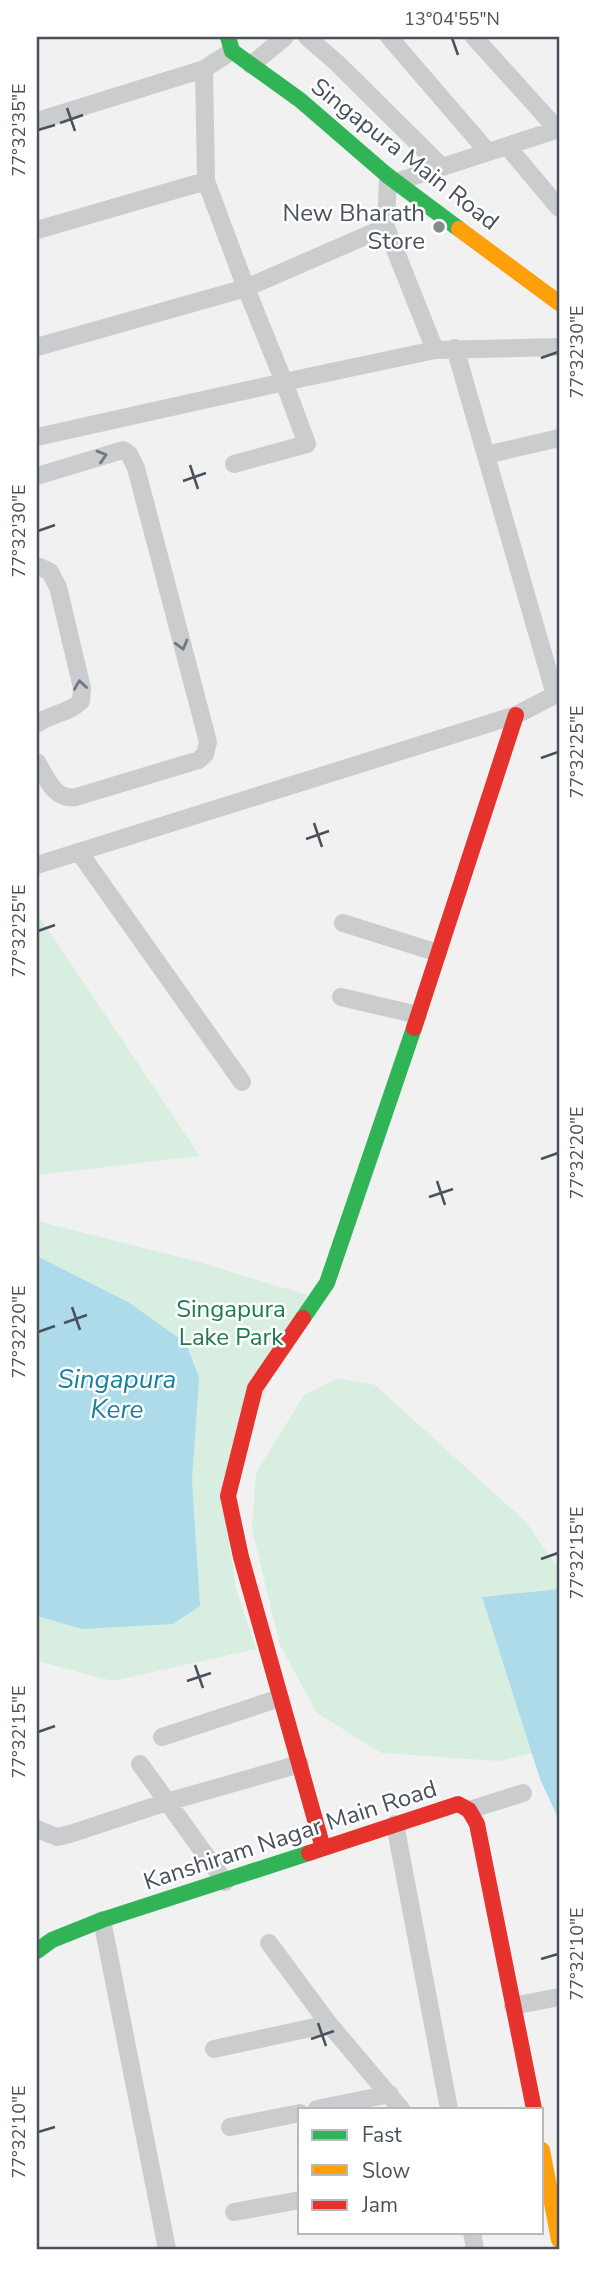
<svg xmlns="http://www.w3.org/2000/svg" width="596" height="2286" font-family="'Nunito Sans',sans-serif">
<style>
.green{fill:#d7eee1}
.water{fill:#aedbe9}
.lines{fill:none;stroke-linecap:round;stroke-linejoin:round}
.street{stroke:#cbccce;stroke-width:18}
.fast{stroke:#30b455;stroke-width:16}
.slow{stroke:#ff9f0a;stroke-width:16}
.jam{stroke:#e5322d;stroke-width:16}
.oneway{stroke:#70777e}
.ticks{fill:none;stroke:#49525c;stroke-width:2.5}
.poi-dot{fill:#848a90;stroke:#fff;stroke-width:2.5}
.labels{text-anchor:middle;stroke-width:5;stroke-linejoin:round;paint-order:stroke}
.street-label{font-size:24px;fill:#49525c;stroke:#fff}
.poi-label{font-size:24px;fill:#49525c;stroke:#fff;text-anchor:end}
.park-label{font-size:24px;fill:#1e794f;stroke:#fff}
.water-label{font-size:26px;font-style:italic;fill:#177fa1;stroke:#fff}
.neatline{fill:none;stroke:#49525c;stroke-width:2.5}
.ticks-label{font-size:18px;text-anchor:middle;fill:#49525c}
</style>
<rect width="100%" height="100%" fill="#f1f1f1"/>
<path class="green" d="M37,913l163,243 -163,19z
M37,1221l162,41 108,33 -85,199 14,94 20,61 -143,32 -76,-20v-45l45,13 110,-148 7,-103 -71,-76 -91,-46z
M338,1378l37,7 151,137 33,48v19l-77,8 50,156 -33,8 -118,-8 -64,-40 -37,-68 -28,-116 4,-56 48,-78z"/>
<path class="water" d="M37,1256l91,46 58,41 13,35 -7,103 8,125 -27,18 -91,5 -45,-13z
M559,1589v231l-19,-41 -58,-182z"/>
<g class="lines">
<path class="street" d="M307,37l30,26 105,104
M389,37l99,115
M474,37l83,92
M251,65l34,-28
M37,121l167,-52
M507,146l52,62
M388,176l-2,51 49,123 124,-3
M396,182l163,-53
M37,230l169,-49
M37,347l209,-59 140,-61
M455,348l100,347
M37,437l247,-55 -38,-94 -40,-107 -2,-112 28,-18
M486,455l73,-17
M234,464l73,-20 -23,-62 151,-32
M37,476l86,-26 6,4 7,14 72,274 -3,12 -6,6 -123,37c-22,3 -29,-18 -39,-35
M37,568l3,-1 10,5 8,15 24,101 -1,13c-12,13 -31,12 -44,23
M79,852l163,230
M37,865l479,-150 43,-22
M343,923l95,30
M341,997l77,18
M162,1737l118,-39
M140,1764l85,118
M469,1810l54,-17
M395,1824l54,285
M37,1829l20,8 13,-3 97,-32 133,-38
M102,1920l65,329
M269,1943l60,81 72,85
M513,2006l46,-9
M214,2049l115,-25
M317,2109l73,-15
M230,2127l70,-14
M234,2212l66,-12
M472,2232l3,17"/>
<path class="fast" d="M228,37l4,14 68,49 88,76 71,53
M303,1318l24,-35 87,-255
M37,1951l15,-11 50,-20 207,-67"/>
<path class="slow" d="M459,229l100,74
M542,2150l17,90"/>
<path class="jam" d="M414,1028l102,-313
M303,1318l-48,70 -27,108 13,61 82,291
M309,1853l149,-49 11,6 8,14 57,285"/>
</g>
<defs><path id="oneway-chevron" d="M-2-3.5L2.5 0L-2 3.5" fill="none" stroke-width="1.6" stroke-linecap="round" stroke-linejoin="round" transform="scale(1.75)"/></defs>
<g class="oneway">
<use href="#oneway-chevron" transform="translate(102 456) rotate(-17)"/>
<use href="#oneway-chevron" transform="translate(182 645) rotate(75)"/>
<use href="#oneway-chevron" transform="translate(80 685) rotate(-98)"/>
</g>
<path class="ticks" d="M452,38l6,17M67,108l8,23M60,123l23,-8M38,130l17,-5M541,358l17,-6M190,465l8,24M183,481l23,-8M38,531l17,-6M541,758l17,-6M314,823l8,24M306,839l23,-8M38,931l17,-6M541,1159l17,-6M437,1181l8,24M429,1197l24,-8M72,1307l8,23M64,1323l23,-8M38,1332l17,-6M541,1559l17,-6M195,1665l8,23M187,1681l24,-8M38,1732l17,-6M541,1959l17,-5M318,2023l8,23M311,2039l23,-8M38,2132l17,-5"/>
<circle class="poi-dot" cx="439" cy="227" r="7"/>
<g class="labels">
<g class="street-label">
<text transform="translate(405 154) rotate(38)" y="8">Singapura Main Road</text>
<text transform="translate(290 1835) rotate(-18)" y="8">Kanshiram Nagar Main Road</text>
</g>
<g class="poi-label">
<text x="425" y="221">New Bharath<tspan x="425" dy="28">Store</tspan></text>
</g>
<g class="park-label">
<text x="231" y="1317">Singapura<tspan x="231" dy="28">Lake Park</tspan></text>
</g>
<g class="water-label">
<text x="117" y="1388">Singapura<tspan x="117" dy="30">Kere</tspan></text>
</g>
</g>
<rect width="596" height="2286" fill="none" stroke="#ffffff" stroke-width="77"/>
<rect x="298" y="2108" width="245" height="126" fill="#ffffff" stroke="#b6babe" stroke-width="2"/>
<rect x="312" y="2130" width="35" height="10" fill="#30b455" stroke="#b6babe" stroke-width="2"/>
<text x="362" y="2142" font-size="21" fill="#49525c">Fast</text>
<rect x="312" y="2165" width="35" height="10" fill="#ff9f0a" stroke="#b6babe" stroke-width="2"/>
<text x="362" y="2178" font-size="21" fill="#49525c">Slow</text>
<rect x="312" y="2200" width="35" height="10" fill="#e5322d" stroke="#b6babe" stroke-width="2"/>
<text x="362" y="2212" font-size="21" fill="#49525c">Jam</text>
<rect x="38" y="38" width="520" height="2210" class="neatline"/>
<g class="ticks-label">
<text x="452" y="25">13°04'55"N</text>
<text transform="translate(19 130) rotate(-90)" y="6">77°32'35"E</text>
<text transform="translate(577 352) rotate(-90)" y="6">77°32'30"E</text>
<text transform="translate(19 531) rotate(-90)" y="6">77°32'30"E</text>
<text transform="translate(577 752) rotate(-90)" y="6">77°32'25"E</text>
<text transform="translate(19 931) rotate(-90)" y="6">77°32'25"E</text>
<text transform="translate(577 1153) rotate(-90)" y="6">77°32'20"E</text>
<text transform="translate(19 1332) rotate(-90)" y="6">77°32'20"E</text>
<text transform="translate(577 1553) rotate(-90)" y="6">77°32'15"E</text>
<text transform="translate(19 1732) rotate(-90)" y="6">77°32'15"E</text>
<text transform="translate(577 1954) rotate(-90)" y="6">77°32'10"E</text>
<text transform="translate(19 2132) rotate(-90)" y="6">77°32'10"E</text>
</g>
</svg>
